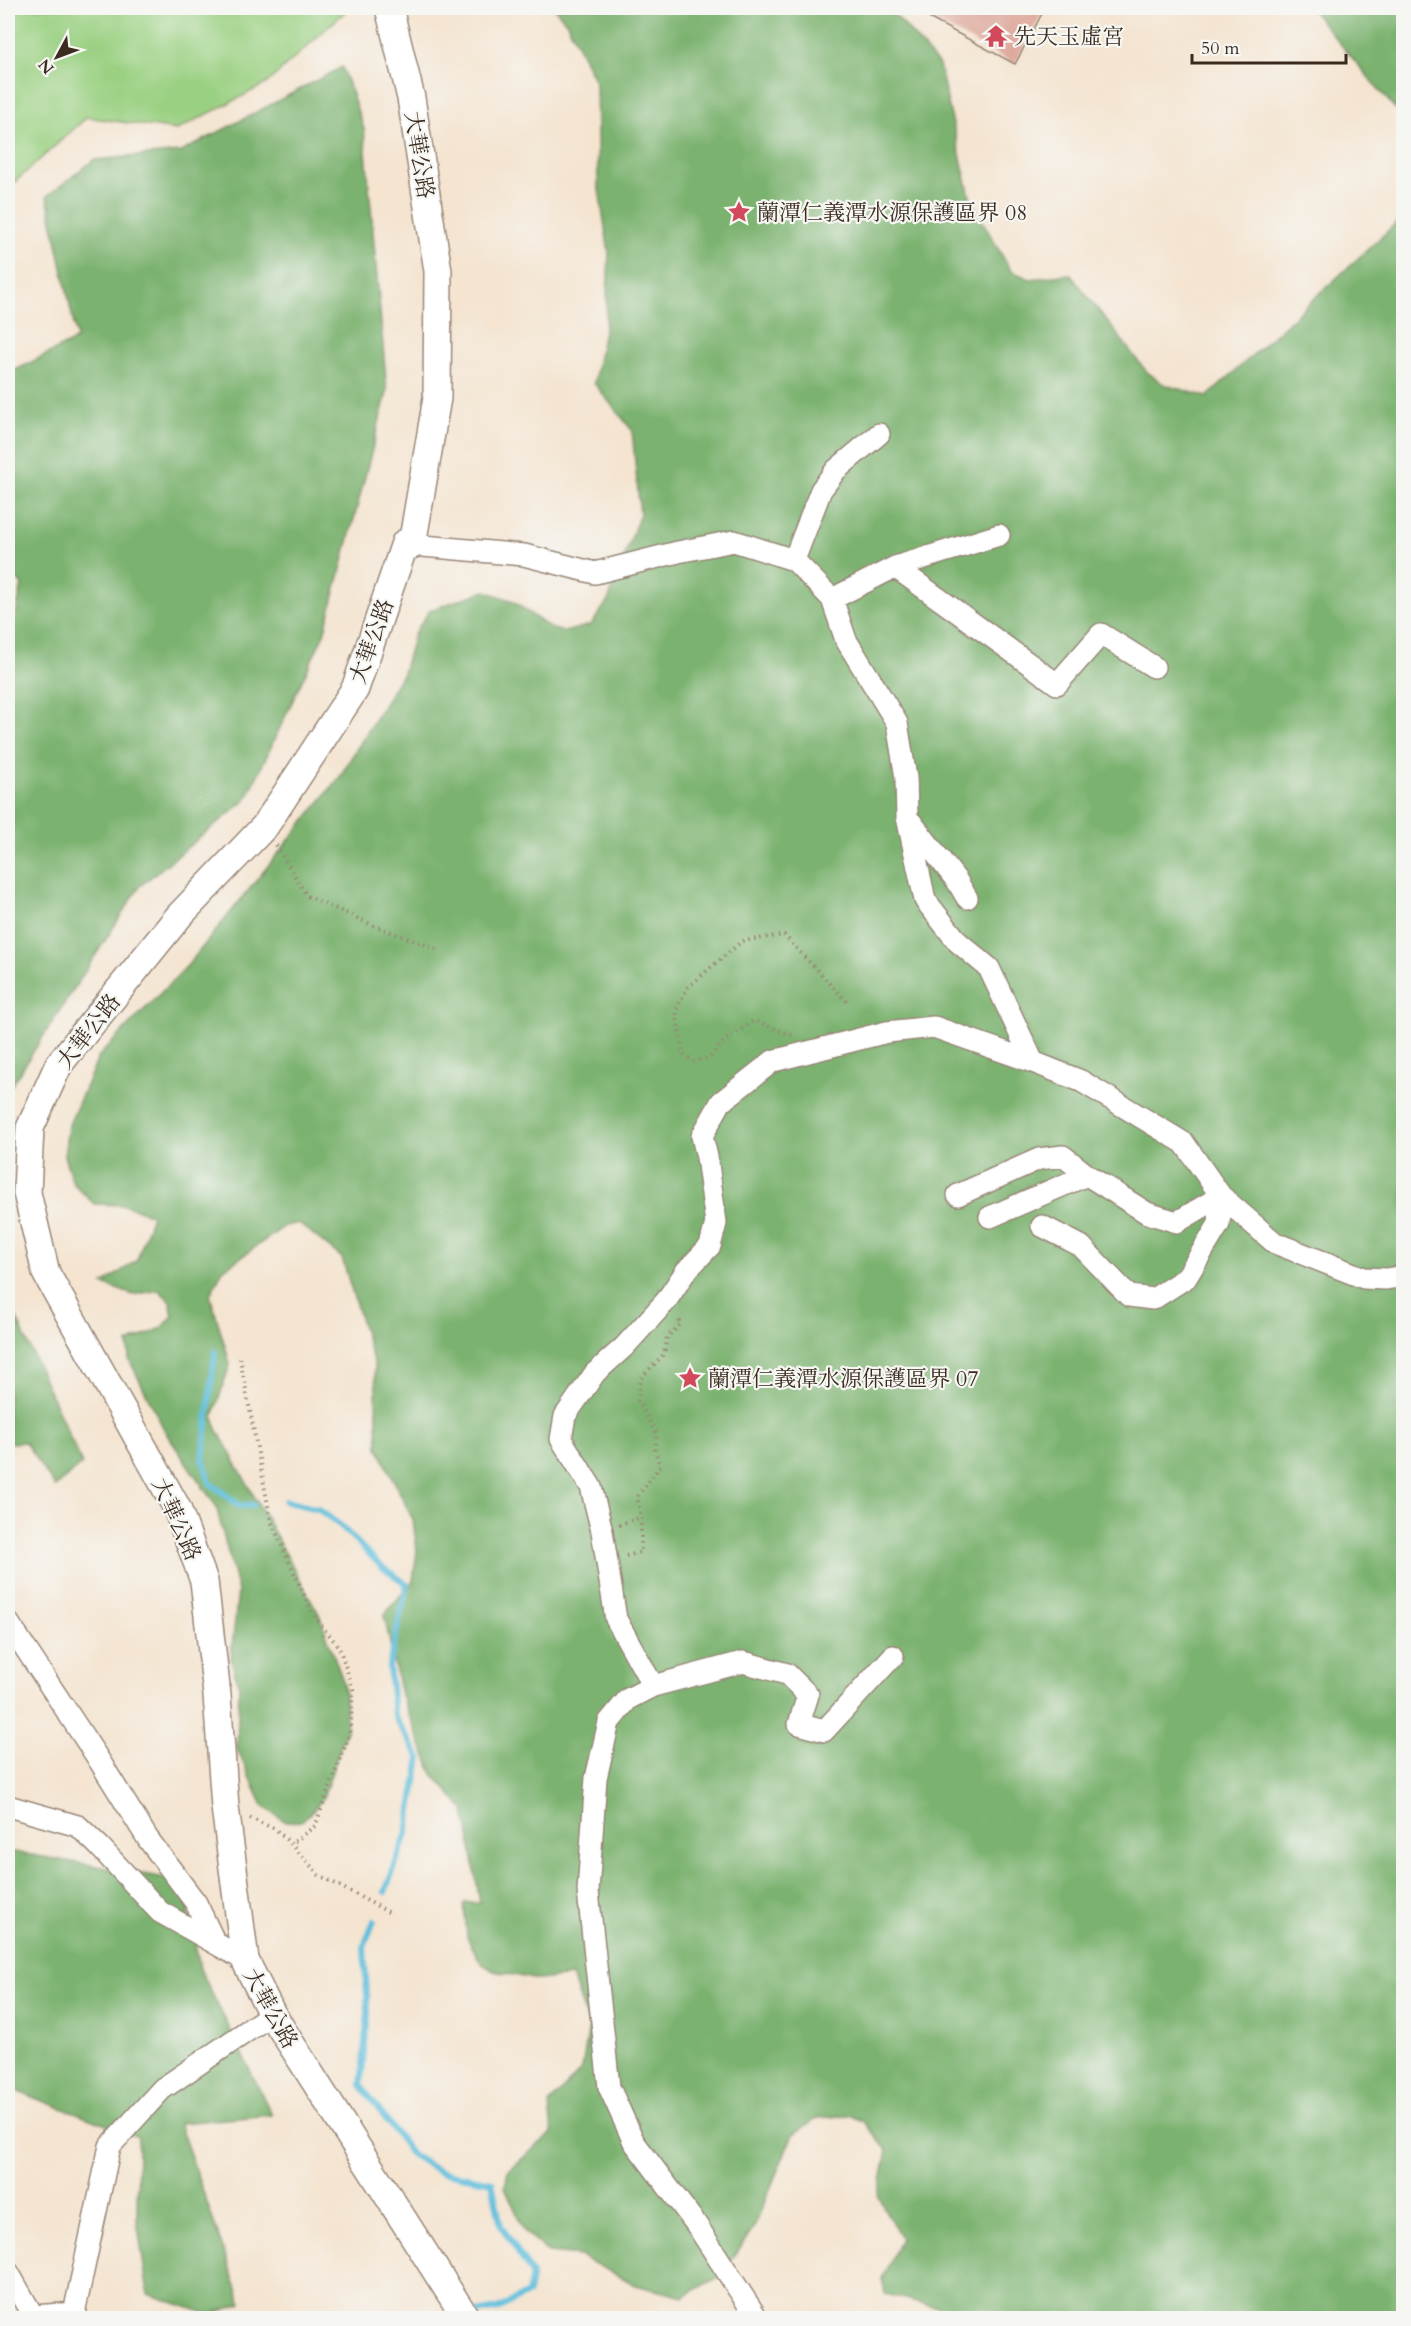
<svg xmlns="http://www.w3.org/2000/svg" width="1411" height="2326" font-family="Cardo,'Noto Serif TC',serif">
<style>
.green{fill:#9ad081;stroke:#6a7d50;stroke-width:1.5}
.forest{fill:#7bb26f;stroke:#5b6e46;stroke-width:1.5}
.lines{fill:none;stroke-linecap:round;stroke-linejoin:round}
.stream{stroke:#5dbedb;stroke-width:6}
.building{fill:#dda698}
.minor-casing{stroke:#988777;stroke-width:24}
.major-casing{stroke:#988777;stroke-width:30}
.path{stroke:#988777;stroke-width:4;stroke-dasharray:1.5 4.5;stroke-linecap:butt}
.minor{stroke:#fff;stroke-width:21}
.major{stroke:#fff;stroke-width:27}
.labels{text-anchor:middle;stroke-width:4.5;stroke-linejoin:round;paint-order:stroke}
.poi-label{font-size:22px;fill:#3b2a1e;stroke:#f6f6f2;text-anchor:start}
.street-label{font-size:22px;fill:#3b2a1e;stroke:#f6f6f2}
</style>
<rect width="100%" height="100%" fill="#f6f6f2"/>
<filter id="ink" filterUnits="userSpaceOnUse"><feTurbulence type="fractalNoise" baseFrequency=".0167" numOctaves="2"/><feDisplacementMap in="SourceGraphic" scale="12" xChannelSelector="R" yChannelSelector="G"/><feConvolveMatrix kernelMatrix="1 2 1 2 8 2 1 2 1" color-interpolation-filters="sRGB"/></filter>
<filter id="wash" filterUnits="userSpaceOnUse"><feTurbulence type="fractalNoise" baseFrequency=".008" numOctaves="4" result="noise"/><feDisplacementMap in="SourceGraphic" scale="24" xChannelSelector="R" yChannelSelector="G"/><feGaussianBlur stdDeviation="1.35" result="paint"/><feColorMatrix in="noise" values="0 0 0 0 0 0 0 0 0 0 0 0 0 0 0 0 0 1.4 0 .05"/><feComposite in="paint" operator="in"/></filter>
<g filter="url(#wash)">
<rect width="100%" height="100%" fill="#f4e4d0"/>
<path class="green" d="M8,8h341l-83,76 -89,46 -90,-13 -79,71z"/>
<path class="forest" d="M554,8h319l24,9 42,48 32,136 40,70 19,8 40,-5 76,97 17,13 44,13 196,-180v2101h-421l-97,-24 -3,-16 19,-39 -23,-42 9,-47 -23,-28 -14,-7 -32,3 -25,16 -39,93 -33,49 -38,21 -47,-12 -56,-29 -31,-3 -24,-21 -20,-45 3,-16 44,-38 -3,-29 33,-35 7,-43 -17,-50 -33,4 -45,-9 -13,-8 -14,-26 -3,-34h16l-15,-92 -32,-37 -32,-79 -17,-80 29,-34 4,-30 -4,-31 -35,-72 -3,-81 -33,-109 -43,-35 -14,3 -62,44 -13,25 20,69 -17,53 5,14 101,183 25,70 3,45 -25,71 -20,21 -16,1 -23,-16 -26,-57 2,-62 -8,-28 7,-68 -22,-85 -50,-73 -37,-74 -1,-16 32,-14 13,-13 -3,-15 -11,-11 -26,5 -30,-11 34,-24 15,-45 -28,-10 -30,-1 -21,-21 -9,-27 4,-29 31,-71 89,-91 151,-187 64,-105 11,-39 16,-24 55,-19 28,10 37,27 14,4 27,-7 17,-24 32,-87 -8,-84 -38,-47 12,-63 3,-67 -11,-70 -2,-99 -29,-61z
M1310,8h93v110z
M342,67l22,62 23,263 -63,242 -78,166 -106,86 -132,205v-442l14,-64 -14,-16v-195l69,-35 -30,-143 47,-36 87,-8z
M8,1299l74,165 -27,23 -30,-45 -17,1z
M8,1851l175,30 17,88 72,146 -93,8 63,180 -32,12 -62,-21 -11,-74 1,-83 -130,-49z"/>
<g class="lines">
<path class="stream" d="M215,1352l-12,107 7,24 30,23 13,-1
M285,1501l33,8 23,17 41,41 25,17 -18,82 5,50 26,42 -13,75 -22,59
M374,1921l-10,25 4,66 -7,73 51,70 28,17 52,10 9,44 31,48 -4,19 -30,16 -27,5"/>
</g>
<g id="blocks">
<path class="building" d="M910,8h135l-30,56z"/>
</g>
</g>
<g filter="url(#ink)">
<use href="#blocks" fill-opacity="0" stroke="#988777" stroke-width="1.5"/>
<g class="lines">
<g class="minor-casing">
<path id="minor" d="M412,545l112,10 71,18 83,-21 56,-11 60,19 38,39 14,41 51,83 9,55 1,39 18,83 33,42 31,26 44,94
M794,560l27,-70 15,-20 43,-36
M895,567l104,-32
M832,599l63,-32 162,117 44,-50 53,33
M911,822l46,59 10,17
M958,1195l81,-36 24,-3 24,19 60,38 30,9 44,-26
M990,1217l97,-42
M1042,1226l39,20 48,50 24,3 33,-21 33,-54 2,-28
M8,1622l89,135 51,82 48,64 19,40
M653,1686l90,-24 44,12 21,21 -9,29 25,7 69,-75
M8,1806l70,20 21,20 61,66 85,48
M8,2272l25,44 43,-3
M73,2318l37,-172 52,-57 110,-75
M757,2318l-61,-94 -62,-82 -25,-55 -21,-196 8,-113 13,-56 19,-23 25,-13 -37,-67 -14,-88 -11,-44 -30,-48 4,-23 30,-43 29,-26 42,-46 20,-30 24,-25 6,-23 -9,-66 -5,-21 19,-34 52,-41 114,-29 47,-5 99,35 48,19 103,62 37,53 54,47 89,35 22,1 18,-3"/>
</g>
<g class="major-casing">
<path id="major" d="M389,8l22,90 27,173 -1,127 -25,147 -7,-2 -50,146 -90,137 -86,90 -120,148 -29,64 -3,65 19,80 131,235 27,73 13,114 8,112 20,153 27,54 194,304"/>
</g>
<path class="path" d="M276,845l31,51 70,31 60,22
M792,1035l-38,-14 -30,20 -14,16 -17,5 -10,-8 -7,-44 12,-23 54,-46 42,-6 64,68
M240,1358l31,163 42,94 26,32 14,42 -3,44 -35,93 -24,18
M619,1525l22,-8
M626,1556l15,-4v-35l-4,-20 23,-31 -5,-16 2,-16 -19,-32 3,-24 23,-24 3,-17 14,-13 -4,-6
M250,1818l25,11 16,15 28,31 73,39"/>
<use href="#minor" class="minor"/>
<use href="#major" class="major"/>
</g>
</g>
<defs>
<g id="temple-bare" transform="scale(1.8)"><path d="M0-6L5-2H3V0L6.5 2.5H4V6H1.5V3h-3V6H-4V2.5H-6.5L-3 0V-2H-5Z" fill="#d1495b" stroke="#f6f6f2" stroke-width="2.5" paint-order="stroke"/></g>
<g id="sight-bare" transform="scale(1.8)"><path d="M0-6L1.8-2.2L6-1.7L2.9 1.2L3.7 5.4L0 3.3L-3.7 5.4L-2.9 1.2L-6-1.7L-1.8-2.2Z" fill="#d1495b" stroke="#f6f6f2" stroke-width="2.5" paint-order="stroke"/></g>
</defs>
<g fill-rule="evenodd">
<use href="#temple-bare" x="996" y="36"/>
<use href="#sight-bare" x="739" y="212"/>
<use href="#sight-bare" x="690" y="1378"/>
</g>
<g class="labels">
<g class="poi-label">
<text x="1014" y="44">先天玉虛宮</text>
<text x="757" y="220">蘭潭仁義潭水源保護區界 08</text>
<text x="708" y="1386">蘭潭仁義潭水源保護區界 07</text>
</g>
<g class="street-label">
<text transform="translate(420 155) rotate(81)" y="8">大華公路</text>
<text transform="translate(371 641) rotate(-70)" y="8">大華公路</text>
<text transform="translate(88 1031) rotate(-52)" y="8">大華公路</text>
<text transform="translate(177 1519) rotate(66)" y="8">大華公路</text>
<text transform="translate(271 2008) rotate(61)" y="8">大華公路</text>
</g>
</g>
<rect width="1411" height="2326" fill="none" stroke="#f6f6f2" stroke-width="30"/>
<g transform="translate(57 57) rotate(229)" stroke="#f6f6f2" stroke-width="4.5" paint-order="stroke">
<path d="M0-4.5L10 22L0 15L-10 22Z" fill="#3b2a1e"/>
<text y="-9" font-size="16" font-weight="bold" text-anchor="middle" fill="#3b2a1e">N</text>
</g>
<path d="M1192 54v9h154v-9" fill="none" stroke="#3b2a1e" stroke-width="3"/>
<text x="1201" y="54" font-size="18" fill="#3b2a1e" stroke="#f6f6f2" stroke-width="4.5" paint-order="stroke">50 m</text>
</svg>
